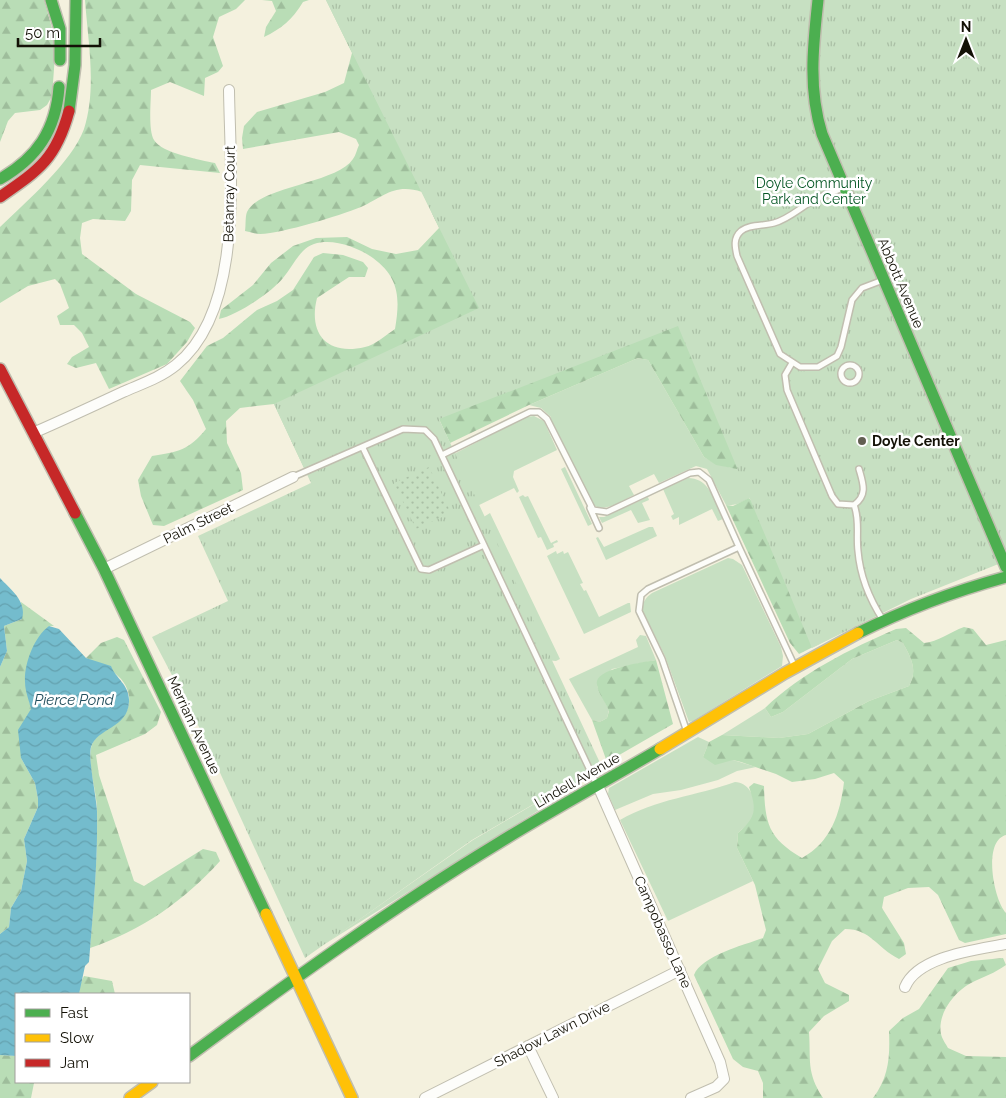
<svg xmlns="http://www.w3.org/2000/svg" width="1006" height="1098" font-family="Raleway,sans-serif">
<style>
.grass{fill:#c7e0c2}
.forest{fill:url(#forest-firs)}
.park{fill:url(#park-tufts)}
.garden{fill:url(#garden-dots)}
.water{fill:url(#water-waves)}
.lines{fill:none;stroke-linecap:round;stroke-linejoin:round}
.lane-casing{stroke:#c0beaf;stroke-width:8}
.street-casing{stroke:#c0beaf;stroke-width:12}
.fast-casing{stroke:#c0beaf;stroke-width:14}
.slow-casing{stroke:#c0beaf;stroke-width:14}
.jam-casing{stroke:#c0beaf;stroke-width:14}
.lane{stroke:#fdfdfa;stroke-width:5}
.street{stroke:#fdfdfa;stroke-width:10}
.fast{stroke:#4caf50;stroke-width:11}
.slow{stroke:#ffc107;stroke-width:11}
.jam{stroke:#c62828;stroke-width:11}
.poi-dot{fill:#625f52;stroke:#fff;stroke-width:2}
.labels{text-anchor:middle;stroke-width:5;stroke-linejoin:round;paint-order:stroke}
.park-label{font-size:14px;fill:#065725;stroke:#fff}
.street-label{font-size:14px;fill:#131106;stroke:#fff}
.poi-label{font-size:14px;font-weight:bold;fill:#131106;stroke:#fff;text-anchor:start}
.water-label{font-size:15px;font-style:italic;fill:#24505e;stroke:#fff}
</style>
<defs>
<pattern id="forest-firs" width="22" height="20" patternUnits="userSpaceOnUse" patternTransform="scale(1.25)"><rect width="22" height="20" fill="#b9ddb6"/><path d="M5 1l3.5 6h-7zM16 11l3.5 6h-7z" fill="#9ebd9b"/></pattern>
<pattern id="park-tufts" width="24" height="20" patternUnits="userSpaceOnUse" patternTransform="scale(1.25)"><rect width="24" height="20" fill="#c7e0c2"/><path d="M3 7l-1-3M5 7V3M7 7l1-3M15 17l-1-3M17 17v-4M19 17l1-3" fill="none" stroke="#aabfa5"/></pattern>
<pattern id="garden-dots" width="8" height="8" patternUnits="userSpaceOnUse" patternTransform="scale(1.25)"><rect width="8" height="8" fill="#c7e0c2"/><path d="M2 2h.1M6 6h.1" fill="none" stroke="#aabfa5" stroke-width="1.8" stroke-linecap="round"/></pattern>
<pattern id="water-waves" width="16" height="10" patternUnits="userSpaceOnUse" patternTransform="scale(1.25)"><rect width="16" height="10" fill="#74bccd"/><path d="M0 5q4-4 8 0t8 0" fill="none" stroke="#64a1af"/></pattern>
</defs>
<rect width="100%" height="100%" fill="#f4f1de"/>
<path class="grass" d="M638,358l10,2 56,97c24,16 52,12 79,12 -14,12 -37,39 -57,36l-19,-36 -11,-3 -37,17 -5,-9 -25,12 5,9c-13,6 -28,18 -41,10l-46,-86 4,-2 -10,-9 -12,-3z
M534,416l10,5 13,29 -43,21 -1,6 6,14 -2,2 -3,-5 -41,20 -21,-53 74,-38z
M565,467l27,57 -4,2 -27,-57z
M688,478c22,0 27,24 35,41l-5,2 -6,-12 -33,16v-8l-6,3 -2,-4 3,-2 -11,-25z
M523,495l2,2 3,-1 23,47 6,-3 1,2 -5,2 1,3 -7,3 -6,-13 -3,1 -19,-41z
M648,497l1,3 -7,3 8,17 -12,3 -7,-13 -29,13 -3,-6h5z
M490,513l70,146 -4,2 -11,-1 -63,-142z
M649,527h4l4,9 -51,24 -10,-22 2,-1 6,10z
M556,551l1,3 6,-3 1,3 4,-2 15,31 -3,1 4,7 2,-1 13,27 29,-14h2l1,9 -47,22 -37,-78z
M728,558l5,1 9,6 39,82 2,9 -1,10 -89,55 -4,1 -24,-66 -22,-44c-1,-9 2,-14 9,-19z
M640,635l6,1 10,24 -44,9 -15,17 12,24 -2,8 -7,4 -8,-2 -23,-41 69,-32 -2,-7z
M897,640l6,3c8,15 15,27 6,43l-40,15 -61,33 -29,4 -57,-3 43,-27 6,9 12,-5 69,-53z
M698,737l11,5 -6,15 30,3 23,7 -19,4 -19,9 -37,10 -28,4 -38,16 -7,-16 1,-6z
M585,775l-4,9 -261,163 153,-107 97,-57 4,-6z
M735,782c18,1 23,23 17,37 -3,5 -10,10 -14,14l-1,15 16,33 -85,40 -48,-101c36,-21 76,-24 115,-38z"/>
<path class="forest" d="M0,0h44l12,42 -4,54 -5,9 -7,5 -25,3 -7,8 -8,21z
M85,0h160l-9,9 -17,8 -6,20 10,29 -5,6 -13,6 -1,18 -34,-14 -19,8c0,12 -3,40 3,50 7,13 47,20 61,23l5,10 -80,-8 -8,15 -1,31 -6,10 -32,-2 -11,4 -2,15 2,16 54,40 54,28 5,6 -8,14 -20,22 -58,25 -13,-26 -20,5 -9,-4 5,-7 17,-10 -7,-14 -8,-8h-14l-3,-9 12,-8 -9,-24 -5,-5 -27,7 -28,17v-76c26,-25 72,-65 84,-98 13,-41 4,-87 1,-129z
M262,0h47l-6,2c-10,17 -22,27 -39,35l2,-10 10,-16 -4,-10z
M326,0h487l-76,469 -21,-4 -12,-8 -56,-97 -10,-2 -109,47 -79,38 -11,-24 -135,49 -30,-64 -34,4 -14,13 1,22 14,30 2,17 -79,36 -11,-1 -12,-29 -3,-16 14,-24c26,-4 37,-6 54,-27l-13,-29 -13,-19 27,-35 16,-8 34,-28 20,-9 16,-11 21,-33 9,-4 20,2 20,7 5,6 -3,9h-16l-32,21c-9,36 10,58 48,49 10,-2 21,-12 30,-18 5,-30 5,-51 -22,-71 -17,-12 -52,-25 -70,-7 -8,8 -13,19 -20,27 -11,14 -47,38 -64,41l2,-9 32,-25 18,-22 22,-17 23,-8 31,-1 25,12 24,5 22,-4 21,-22 -17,-36c-28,-9 -38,5 -61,15 -23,9 -77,26 -101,27 -5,0 -10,-2 -15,-3 1,-6 0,-14 2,-19 12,-26 89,-28 106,-53 3,-4 4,-10 6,-14l-3,-6 -17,-7 -96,17 -1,-11 2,-12 13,-14 68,-20 19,-9 8,-30z
M749,498l116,123 -66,33 -9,-11 -64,-138 7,1z
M21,602l33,24h-5l-24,55 6,28 -10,49 14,25 3,16v8l-14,32 3,22 -6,30 -10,17 -2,19 -9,7v-267l7,-16 -3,-25 18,-7z
M964,627l9,2 13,16 20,-5v195c-24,6 -12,66 0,78v21l-41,9 -6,-3 -21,-45 -9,-8 -21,1 -24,9 -2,11 22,35 2,11 -7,5c-22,-11 -28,-30 -54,-30l-13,12 -14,28 7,14 24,12v6l-25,15 -15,16c2,28 -3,40 14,66h-60v-15l-5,-12 -15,-4 -10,-8 -39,-84c7,-19 50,-30 69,-37l3,-8 -11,-45 -18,-37 1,-15c18,-16 19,-23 11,-46l5,-4 10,3c1,37 4,52 38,72 29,-16 38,-44 42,-76l-10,-9 -19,6 -23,3 -16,-8 -35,-12 -8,-2 -18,5 -12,-8 6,-15 13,-7 57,3 29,-4 61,-33 40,-15c9,-16 2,-28 -6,-43l-6,-3 -45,19 -69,53 -12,5 -6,-9c36,-35 85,-59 131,-79l10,-1 18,15c14,-1 26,-11 40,-16z
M117,637l7,3 37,72 -4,13 -12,9 -49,21 3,20 35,106 10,5 59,-37 13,3 4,9c-36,40 -79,70 -130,87 4,-46 8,-93 7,-140 -1,-19 -9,-42 -6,-60 4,-22 41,-20 38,-52 -3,-22 -26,-30 -43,-38l15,-15z
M656,660l17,64 -66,38 -15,-42 8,2 7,-4 2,-7c-3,-8 -14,-22 -12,-30 3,-13 47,-19 59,-21z
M1003,958l3,7c-11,8 -23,12 -35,18 -17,9 -34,31 -30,51 1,5 5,10 7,14l18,8 40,1v41h-133c16,-21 17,-41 16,-67l14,-13 16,-9 29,-41 23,-7z
M84,976l28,5 3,13h-36l1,-10z
M0,1055l16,1v26h21l-3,1 -3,15h-31z"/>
<path class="park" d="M326,0h680v561l-95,38 -99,49 -134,-322 -239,93 162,346 -129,75 -167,118 -106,-231 -47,-90 76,-36 -30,-65 113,-53 -37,-79 205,-96z"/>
<path class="garden" d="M429,467l22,46 -35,16 -22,-46z"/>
<path class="water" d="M0,578c11,12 27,23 22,41l-18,7 3,25 -7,16z
M49,626l10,3 27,29 25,8c5,13 19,19 18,36 -1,26 -32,26 -38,45 -3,13 5,47 6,64 1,51 -4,101 -8,151l-4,4 -6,28h-63v62l-16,-1v-121l9,-7 2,-19 10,-17 6,-30 -3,-22 14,-32v-8l-3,-16 -14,-25 -3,-28 13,-21c-2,-9 -6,-18 -6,-27 -1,-18 9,-45 24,-56z"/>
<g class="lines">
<g class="lane-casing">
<path id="lane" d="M843,188c-10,4 -20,7 -29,12 -13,7 -25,19 -40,23 -10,3 -25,1 -33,8 -8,7 -6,16 -4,25l43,98 20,13h18l19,-11 4,-9 11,-47 10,-12 21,-8
M792,363l-7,12 2,15 45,106 6,8 16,1c14,-10 9,-22 5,-36
M841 374a9 9 0 1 1 18 0a9 9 0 1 1-18 0Z
M363,448l58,121 8,1 55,-25
M442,455l88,-43h9l8,7 46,91 14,2 83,-39 9,-1 10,8 30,67
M293,477l110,-48 22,1 9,9 162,344
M854,505c6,15 2,30 4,46 2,24 12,49 25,69
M590,508l9,20
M687,732l-25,-73 -23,-48 2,-16 7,-6 91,-42 56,120"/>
</g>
<g class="street-casing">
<path id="street" d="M33,433c30,-13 60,-27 90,-41 18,-8 37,-14 53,-27 69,-55 54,-196 53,-275
M104,569l189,-92
M598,786l122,276 4,17 -8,8 -25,11
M905,987c13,-31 71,-37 101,-43
M528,1046l25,52
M425,1098l255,-128"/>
</g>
<g class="fast-casing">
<path id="fast" d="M51,0l9,29v31
M818,0c-5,46 -10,89 4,134l184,433
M69,111l6,-46 1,-65
M0,179c37,-21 56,-49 59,-92
M75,513l29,56 162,345
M858,633c48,-24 97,-42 148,-56
M189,1056c100,-74 201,-147 308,-212 53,-33 109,-63 163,-95"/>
</g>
<g class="slow-casing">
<path id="slow" d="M660,749l125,-76 73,-40
M266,914l86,184
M130,1098l22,-16"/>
</g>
<g class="jam-casing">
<path id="jam" d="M0,197c39,-27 56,-38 69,-86
M0,369l75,144"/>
</g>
<use href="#lane" class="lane"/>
<use href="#street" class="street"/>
<use href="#fast" class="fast"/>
<use href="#slow" class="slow"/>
<use href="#jam" class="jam"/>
</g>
<circle class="poi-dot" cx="862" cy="441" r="5"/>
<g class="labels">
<g class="park-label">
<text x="814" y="188">Doyle Community<tspan x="814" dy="16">Park and Center</tspan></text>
</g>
<g class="street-label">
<text transform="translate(229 194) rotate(-89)" y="5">Betanray Court</text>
<text transform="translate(901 283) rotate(67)" y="5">Abbott Avenue</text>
<text transform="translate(198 523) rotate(-26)" y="5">Palm Street</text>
<text transform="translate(194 725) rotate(65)" y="5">Merriam Avenue</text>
<text transform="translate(577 780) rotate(-30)" y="5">Lindell Avenue</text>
<text transform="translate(663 932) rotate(66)" y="5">Campobasso Lane</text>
<text transform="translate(552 1034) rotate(-27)" y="5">Shadow Lawn Drive</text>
</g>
<g class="poi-label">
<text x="872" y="446">Doyle Center</text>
</g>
<g class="water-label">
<text x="74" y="705">Pierce Pond</text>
</g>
</g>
<rect x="15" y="993" width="175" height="90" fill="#ffffff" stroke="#a1a09b"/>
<rect x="25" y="1009" width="25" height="8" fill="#4caf50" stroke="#a1a09b"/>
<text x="60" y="1018" font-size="15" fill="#131106">Fast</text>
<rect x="25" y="1034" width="25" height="8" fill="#ffc107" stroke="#a1a09b"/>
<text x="60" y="1043" font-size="15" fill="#131106">Slow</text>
<rect x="25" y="1059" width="25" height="8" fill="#c62828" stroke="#a1a09b"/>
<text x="60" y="1068" font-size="15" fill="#131106">Jam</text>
<g transform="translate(966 40)" stroke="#ffffff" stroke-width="4" paint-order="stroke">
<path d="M0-4L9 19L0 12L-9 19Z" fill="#131106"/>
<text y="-8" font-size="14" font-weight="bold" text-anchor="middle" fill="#131106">N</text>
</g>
<path d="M18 38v8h82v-8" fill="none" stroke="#131106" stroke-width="2.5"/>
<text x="25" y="38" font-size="15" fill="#131106" stroke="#ffffff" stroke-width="4" paint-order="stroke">50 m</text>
</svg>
